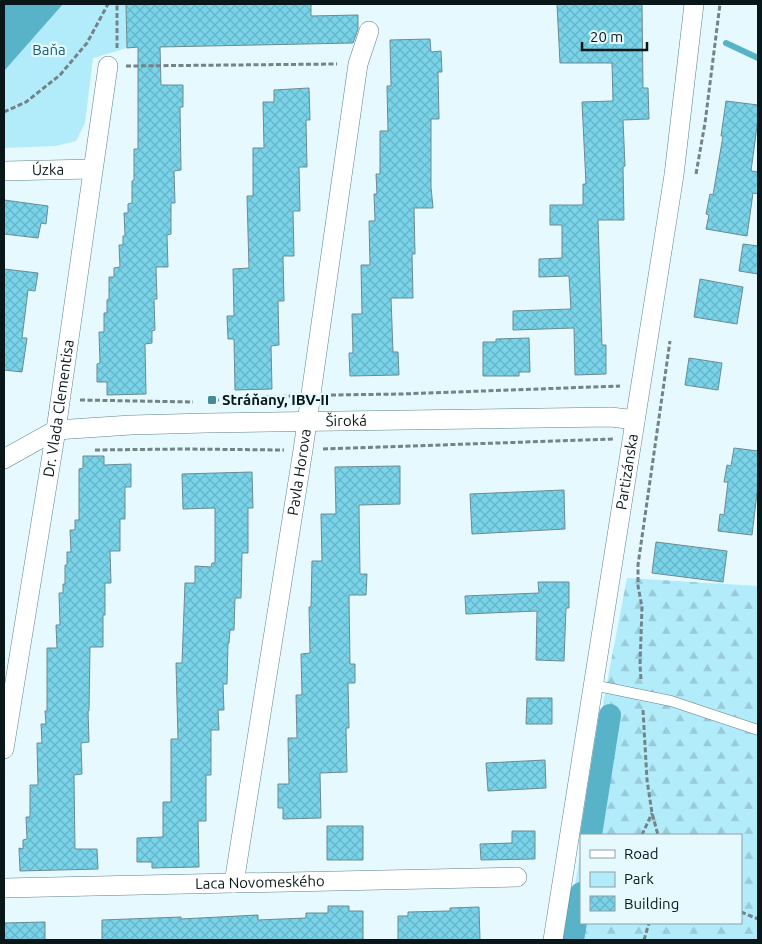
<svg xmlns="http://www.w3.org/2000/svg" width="762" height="944" font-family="Ubuntu,sans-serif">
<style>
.green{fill:#b2ecfb}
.forest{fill:url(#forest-firs)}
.water{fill:#58b3c8}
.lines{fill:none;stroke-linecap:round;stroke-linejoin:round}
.stream{stroke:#58b3c8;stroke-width:6}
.canal{stroke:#58b3c8;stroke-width:22}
.building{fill:url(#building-cross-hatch);stroke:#6b8b93}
.service-casing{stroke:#608088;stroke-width:11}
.minor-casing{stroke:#608088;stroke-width:20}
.path{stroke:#738388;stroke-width:3;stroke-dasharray:5 2.5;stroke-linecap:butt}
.service{stroke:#fff;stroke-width:10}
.minor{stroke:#fff;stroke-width:19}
.poi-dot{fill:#468999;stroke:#e5f9ff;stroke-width:2}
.labels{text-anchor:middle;stroke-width:4.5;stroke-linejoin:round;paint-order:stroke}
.park-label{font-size:15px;fill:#166070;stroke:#e5f9ff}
.street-label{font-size:15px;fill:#0a171a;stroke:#e5f9ff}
.poi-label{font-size:15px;font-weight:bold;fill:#0a171a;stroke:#e5f9ff;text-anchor:start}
</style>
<defs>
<pattern id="forest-firs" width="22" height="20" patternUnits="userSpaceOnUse" patternTransform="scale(1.25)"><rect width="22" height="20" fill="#b2ecfb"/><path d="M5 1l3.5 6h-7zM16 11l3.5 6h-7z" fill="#98cad7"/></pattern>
<pattern id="building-cross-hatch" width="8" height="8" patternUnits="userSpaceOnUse" patternTransform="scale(1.25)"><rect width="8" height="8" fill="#79d3e9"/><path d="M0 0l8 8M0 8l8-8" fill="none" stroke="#67b4c7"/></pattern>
</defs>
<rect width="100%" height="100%" fill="#e5f9ff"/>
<path class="green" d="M4,4h122l1,44 -34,10 -8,65 -9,18 -20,5 -52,2z"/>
<path class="forest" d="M627,578l131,8v354h-192l15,-91v74h160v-88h-158l21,-137z"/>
<path class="water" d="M4,4h59l-59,67z"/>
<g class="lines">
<path class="stream" d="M726,43l32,15"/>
<path class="canal" d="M591,835l19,-120
M573,940l8,-47"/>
</g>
<path class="building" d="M126,4h185v12l47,-1v14l-5,14 -193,4 1,38h22v22h-3l1,63 -7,1 1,32h-4v31l-4,1 1,32h-12l1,32h-3l1,31 -3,1v12l-7,1 1,50 -39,1v-13h-10v-18l3,-1 -1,-31h5v-19h3v-13l2,-1v-22h5v-9l6,-1 -1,-22h4v-9h2l-1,-23h4v-9l4,-1v-22l2,-1v-31h4v-102l-11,1z
M557,4h85l1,84h5l1,31 -26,1 2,46 -2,1 1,53h-26l4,125h4v29l-31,1 -1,-47 -61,2v-19l58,-2 -2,-33 -30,1v-18l23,-1v-33h-12v-20h33v-21h3l-4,-82 31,-1 -1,-38h-52z
M430,39l1,13 10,-1 1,21h-4l1,47h-8v68l2,21h-19l1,46h-3l1,44h-22l2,54h5l1,23 -49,1 -1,-23h4l-1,-39h10l-1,-49h9l-1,-44h6l-1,-27h3l-1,-20h4v-43h8l-1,-45h4l-1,-46z
M309,88l1,32h-4l1,47h-8l1,44h-7l1,45h-11l1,45h-6l1,44 -8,1 1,43 -37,1 -1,-51h-6l-1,-23h7l-1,-47 16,-1 -2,-72h6v-48h11l-1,-46h11v-12z
M726,101l32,4v14l-7,52 7,1v22l-5,-1 -6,43 -41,-7 3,-14 -3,-1 4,-20 3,1 10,-59h-2z
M4,200l44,6 -2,18 -5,-1 -3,15 -34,-4z
M743,244l15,2v28l-19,-3z
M4,269l34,4 -3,18 -7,-1 -6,48h5l-5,34 -18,-2z
M700,279l43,8 -6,37 -43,-7z
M529,338l1,34h-11v4h-36v-34h13v-3z
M689,358l33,5 -4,27 -33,-5z
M734,448l24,3v34l-6,50 -34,-4 2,-17 4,1 4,-33h-4l3,-17 4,1z
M83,456h21v9l27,-1v23h-6v32h-5v32h-10l1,32h-6v32h-2v32h-13l-1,64h-1l1,31 -8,1 1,31 -8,1 1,74h22l1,20 -78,2 -1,-23 4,1v-9l4,-1 -1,-22h4v-32h8l-1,-42h5l-1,-19h5l-1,-13h2v-63h10l-1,-23h4l-1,-32h4v-9h2v-19h2v-13h4l-1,-22h5v-10h4v-51l4,-1z
M400,466v38l-41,1 1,69h7l-1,21h-17l1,69h5v19h-7l1,45h-3l1,44 -27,1 1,45 -38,1v-11h-5v-24h11l-1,-46h9l-1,-43h6l-1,-41 9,-1 -1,-46h2l1,-46h10l-1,-47h15l-1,-47z
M252,472l1,36h-5v45h-6l-1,45h-6l-1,32h-4l-1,13h-1l-1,41h-4l1,26h-6l1,20h-8v45h-5v46h-8l1,46 -47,1v-6h-15v-24l26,-1v-35h8v-63h7l-2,-76h6l3,-80h10v-17l16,1 1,-4h3v-55l-32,1 -1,-35z
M564,490l1,39 -93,5 -2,-40z
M656,542l71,9 -4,31 -71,-9z
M538,582h31v26h-3l-2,53 -28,-1 1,-49 -71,3 -1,-18 74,-3z
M527,698h25v26h-26z
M545,760l1,28 -58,3 -2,-28z
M327,826h36v34h-36z
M512,831h23v28l-54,1 -1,-16 32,-1z
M328,906h21v5h14v29h-261v-20l79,-3v2l77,-4v5l48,-2v-5h22z
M479,907l1,33h-82v-24h10v-4l42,-1v-3z
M45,922v18h-41v-17z"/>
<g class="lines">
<g class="service-casing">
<path id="service" d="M593,685l78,16 87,29"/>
</g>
<g class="minor-casing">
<g id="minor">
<path id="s1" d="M4,171l88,-2"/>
<path id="s2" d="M4,459l52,-29 75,-5 76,-2 404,-6 24,3"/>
<path id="s3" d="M4,749l52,-319 52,-364"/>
<path id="s4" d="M234,883l69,-433 55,-386 11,-33"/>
<path id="s5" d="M4,888l513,-11"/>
<path id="s6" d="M553,940l121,-765 20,-171"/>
</g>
</g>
<path class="path" d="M117,48v-44
M126,66l211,-2
M4,112l22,-10 34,-27 27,-32 21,-39
M696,174l9,-51 15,-119
M331,395l70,-1 219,-8
M80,400l113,2
M214,401l8,-2 68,-3
M323,449l291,-10
M95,450l87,-1 102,1
M641,679l-1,-14 2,-58 -4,-21v-21l32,-224
M643,710l4,70 5,33 6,22
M642,835l10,-22
M741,912l17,7
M644,940l5,-17"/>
<use href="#service" class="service"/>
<use href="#minor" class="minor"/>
</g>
<rect class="poi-dot" x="207" y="395" width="10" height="10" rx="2.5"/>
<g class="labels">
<g class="park-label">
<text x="49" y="55">Baňa</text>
</g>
<g class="street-label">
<text dy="5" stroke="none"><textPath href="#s1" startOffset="44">Úzka</textPath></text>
<text dy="5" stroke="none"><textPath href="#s3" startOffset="345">Dr. Vlada Clementisa</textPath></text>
<text dy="5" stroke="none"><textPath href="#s2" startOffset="350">Široká</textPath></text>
<text dy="5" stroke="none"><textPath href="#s4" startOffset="416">Pavla Horova</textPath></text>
<text dy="5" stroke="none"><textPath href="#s6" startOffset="474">Partizánska</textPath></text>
<text dy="5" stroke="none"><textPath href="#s5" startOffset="256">Laca Novomeského</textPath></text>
</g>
<g class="poi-label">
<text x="222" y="405">Stráňany, IBV-II</text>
</g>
</g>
<rect width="762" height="944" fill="none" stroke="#0a171a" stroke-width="10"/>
<rect x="580" y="834" width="162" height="90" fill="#e5f9ff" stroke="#8d9fa3"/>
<rect x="590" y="850" width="25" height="8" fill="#ffffff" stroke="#8d9fa3"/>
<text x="624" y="859" font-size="15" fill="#0a171a">Road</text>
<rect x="590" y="872" width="25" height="15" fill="#b2ecfb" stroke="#8d9fa3"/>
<text x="624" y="884" font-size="15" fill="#0a171a">Park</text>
<rect x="590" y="896" width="25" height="15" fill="url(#building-cross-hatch)" stroke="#8d9fa3"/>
<text x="624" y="909" font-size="15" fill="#0a171a">Building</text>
<path d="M582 42v8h65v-8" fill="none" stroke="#0a171a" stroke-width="2.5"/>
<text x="590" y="42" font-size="15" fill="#0a171a" stroke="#e5f9ff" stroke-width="4" paint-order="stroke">20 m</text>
</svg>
